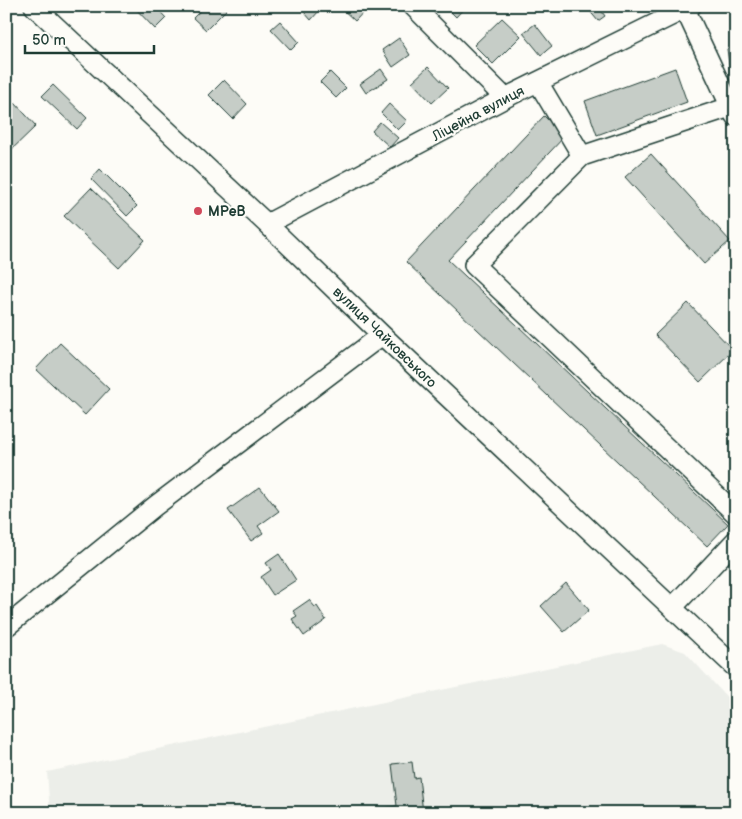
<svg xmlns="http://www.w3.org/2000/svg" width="742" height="819" font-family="'Balsamiq Sans',sans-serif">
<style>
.built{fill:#eceee9}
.building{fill:#c6cdc7;stroke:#1f3d34}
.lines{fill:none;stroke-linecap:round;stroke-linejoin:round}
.minor-casing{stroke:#1f3d34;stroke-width:22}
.minor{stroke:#fdfcf7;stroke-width:19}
.poi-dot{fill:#d1495b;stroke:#fdfcf7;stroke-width:2}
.labels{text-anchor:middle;stroke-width:4.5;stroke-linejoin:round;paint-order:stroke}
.street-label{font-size:14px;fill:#1f3d34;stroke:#fdfcf7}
.poi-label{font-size:14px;font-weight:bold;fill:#1f3d34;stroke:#fdfcf7;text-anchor:start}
</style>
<rect width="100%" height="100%" fill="#fdfcf7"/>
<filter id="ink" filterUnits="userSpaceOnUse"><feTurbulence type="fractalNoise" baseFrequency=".02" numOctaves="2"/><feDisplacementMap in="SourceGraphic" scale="10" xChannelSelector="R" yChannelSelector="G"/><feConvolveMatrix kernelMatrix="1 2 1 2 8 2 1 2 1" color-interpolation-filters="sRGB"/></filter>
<g filter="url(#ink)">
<path class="built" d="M662,644l23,8 51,55v106h-686l-3,-41z"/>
<path class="building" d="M133,6h22l11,12 -11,11z
M205,6h17l4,4 -20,20 -13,-12z
M299,6h15l5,5 -8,9z
M339,6h30l-14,15z
M445,6h21l-10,11z
M592,6h6l7,10 -7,5 -10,-12z
M502,18l19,18 -28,28 -19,-19z
M280,21l19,21 -8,8 -20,-21z
M535,24l17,22 -11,9 -18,-22z
M399,38l11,17 -17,12 -11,-17z
M736,48v39h-4l-5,-38z
M428,67l20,21 -16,15 -20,-21z
M675,68l12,34 -90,33 -12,-34z
M381,69l7,10 -22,14 -6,-9z
M330,72l16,16 -10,10 -16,-16z
M224,80l23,24 -14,15 -24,-24z
M53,85l34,33 -10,11 -35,-33z
M15,103l21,23 -30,29v-43z
M389,104l18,17 -9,9 -17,-17z
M544,116l21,20 -117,124 280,264 -21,22 -301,-284z
M380,122l18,16 -8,9 -18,-16z
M651,154l79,87 -26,23 -79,-87z
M100,169l37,37 -10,10 -36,-37z
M91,188l54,52 -26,28 -55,-52z
M688,303l45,47 -33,32 -45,-47z
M60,343l49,46 -24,26 -49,-46z
M260,487l19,24 -21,15 5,7 -12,8 -23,-31z
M279,554l17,26 -23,15 -12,-18 10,-7 -5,-7z
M566,583l23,27 -25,22 -23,-26z
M309,600l6,7 2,-1 9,14 -22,16 -12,-17 5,-3 -4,-5z
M412,762l2,16 5,-1 4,36h-75l49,-7 -5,-42z
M736,809v4h-35z"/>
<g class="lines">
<g class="minor-casing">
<path id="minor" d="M34,6l233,218 115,111 354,333
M413,6l92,92
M685,9l50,107
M538,82l44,74 154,-51
M582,156l-108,109 262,249
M267,224l238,-126 186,-92
M672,608l64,-68
M6,627l149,-121 227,-171"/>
</g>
<use href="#minor" class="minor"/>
</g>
</g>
<circle class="poi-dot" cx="198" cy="211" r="5"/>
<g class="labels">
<g class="street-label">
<text transform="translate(478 113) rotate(-28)" y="5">Ліцейна вулиця</text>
<text transform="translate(385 337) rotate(44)" y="5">вулиця Чайковського</text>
</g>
<g class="poi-label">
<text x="208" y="216">МРеВ</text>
</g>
</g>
<rect width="742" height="819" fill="none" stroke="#fdfcf7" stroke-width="25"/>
<rect x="12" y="12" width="717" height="794" fill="none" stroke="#1f3d34" stroke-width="2" filter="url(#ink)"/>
<path d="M25 45v8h129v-8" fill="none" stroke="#1f3d34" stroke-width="2.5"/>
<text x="32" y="45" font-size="15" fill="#1f3d34" stroke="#fdfcf7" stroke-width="4" paint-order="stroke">50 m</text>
</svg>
